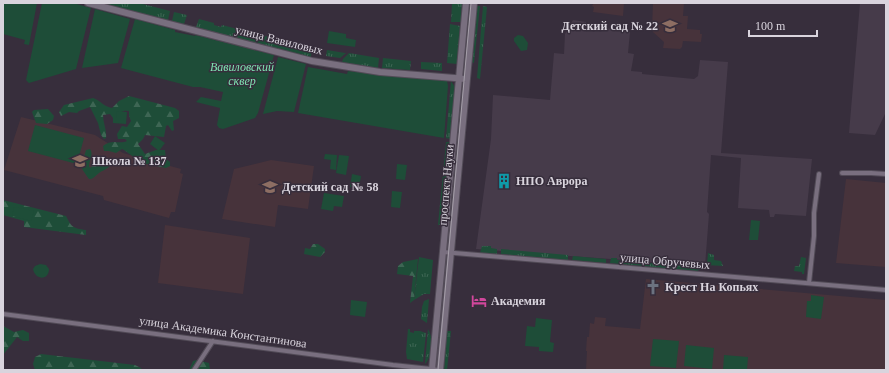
<svg xmlns="http://www.w3.org/2000/svg" width="889" height="373" font-family="'Times New Roman',serif">
<style>
.industrial{fill:#463b4a}
.education{fill:#47333b}
.grass{fill:url(#grass-tufts)}
.forest{fill:url(#forest-firs)}
.park{fill:#1e4d38}
.lines{fill:none;stroke-linecap:round;stroke-linejoin:round}
.street-casing{stroke:#524b57;stroke-width:6}
.secondary-casing{stroke:#524b57;stroke-width:8}
.street{stroke:#796f7f;stroke-width:4}
.secondary{stroke:#796f7f;stroke-width:6}
.tram{stroke:#a6a0aa;stroke-width:1}
.labels{text-anchor:middle;stroke-width:3;stroke-linejoin:round;paint-order:stroke}
.poi-label{font-size:12px;font-weight:bold;fill:#d9d4dd;stroke:#372e3c;text-anchor:start}
.street-label{font-size:12px;fill:#d9d4dd;stroke:#372e3c}
.park-label{font-size:12px;font-style:italic;fill:#7ee3b2;stroke:#372e3c}
</style>
<defs>
<pattern id="grass-tufts" width="24" height="20" patternUnits="userSpaceOnUse"><rect width="24" height="20" fill="#1e4d38"/><path d="M3 7l-1-3M5 7V3M7 7l1-3M15 17l-1-3M17 17v-4M19 17l1-3" fill="none" stroke="#3e6654"/></pattern>
<pattern id="forest-firs" width="22" height="20" patternUnits="userSpaceOnUse"><rect width="22" height="20" fill="#1e4d38"/><path d="M5 1l3.5 6h-7zM16 11l3.5 6h-7z" fill="#3e6654"/></pattern>
</defs>
<rect width="100%" height="100%" fill="#372e3c"/>
<path class="industrial" d="M860,3h26v100l-1,11 -10,21 -26,-2z
M573,20l13,2v4l39,4v2h5l-2,21 6,1 -3,17 11,1v2l52,5 4,-3 2,-16 28,2 -7,91 91,6 -6,57 -31,-2 -1,3h-4l-1,-7 -31,-2 3,-50 -30,-3 -4,57 2,2 -4,52 -229,-17 15,-110 2,-44 57,5 4,-47 10,1 1,-20z"/>
<path class="education" d="M594,3h30l-1,13 -30,-4 1,-5 -2,-1z
M653,3h31l-1,13h5l-1,13 13,1v4h2l-1,8 -18,-1 -1,6 -2,2 -17,-1 1,-6 -11,-10 -1,-4z
M21,117l74,18 28,18 58,16 -1,4 3,1 -8,38h-4l-2,6 -65,-18 -1,-4 -99,-26z
M271,160l43,6 -6,43 -30,-4 -3,22 -53,-8 12,-50z
M846,179l40,4v84l-50,-4z
M165,225l85,13 -7,56 -85,-11z
M646,279l240,21v70h-300l1,-19h-1l1,-14h2l1,-14 4,1 1,-7 11,1 -1,8 35,3z"/>
<path class="grass" d="M103,3h36l31,8 -2,9z
M452,3h10l-1,19h-10z
M477,6h3l-6,57 -2,-1z
M483,6l4,1 -7,72 -3,-1z
M174,12l13,3 -3,9 -12,-3z
M199,19l15,4v2l7,2 1,-2 47,12v2l10,3 1,-3 32,9 -1,9 -115,-30z
M450,24l10,2 -3,38 -10,-1z
M327,50l18,3h1l-6,5 -14,-2z
M349,53l30,5 -1,10 -36,-6 1,-3z
M383,58l28,3 -1,9 -28,-2z
M421,62l21,1v8l-21,-2z
M451,81l4,6 -5,52 -4,-1z
M446,142h3l-7,83h-4z
M482,246h9v2l6,1v5l-17,-1z
M501,249l67,6v5l-67,-6z
M708,253l6,2v5l7,1 2,5 -16,-1z
M573,256l33,3v4l-34,-3z
M419,257l14,3 -3,34h-6l-10,6z
M801,257l5,1 -2,16h-2v-2l-8,-1 1,-5h4z
M611,258h6v2l80,7 4,2 -4,2 -87,-8z
M429,299l-2,24 -6,-4 1,-12 2,-6z
M408,329h2v3l4,1v-2h6l6,2 -3,29 -16,-3 -1,-7z
M428,329c6,9 4,28 -3,35z
M447,331h4l-4,39h-3z"/>
<path class="forest" d="M129,96l46,12 4,3v7l-6,3 1,9 -2,1 -4,-6 -2,1 -2,11 -19,-2 -2,4 -5,5 7,10 11,-4h9l1,9 4,3v4l-4,2 -24,-5 -18,-13 -2,-1 -6,4 -7,-2h-5l-1,-5c10,-8 16,-1 24,-5l-2,-2h-7l-1,-5 5,-8 5,1 4,-6 -2,-5v-5c-7,-1 -9,1 -13,7h-3l-3,-4 -7,1c0,8 4,15 3,23l-2,1 -3,-4 -3,-12 -8,-16 -11,4 -2,2 -8,-1 -8,4 -2,-4 5,-7 29,-7c7,2 11,9 19,10l7,-7z
M48,109l6,7 -1,4 -6,4 -11,-1 -4,-11 2,-2z
M90,149c4,6 -1,11 -1,17l1,2 8,-7 12,-3 4,2c-3,8 -9,9 -15,13 -3,2 -5,5 -8,6h-2c-12,-17 -8,-11 -3,-29z
M3,200l63,16c6,12 7,12 20,14v5l-62,-8v-6l-21,-6z
M313,244h5l7,5v3l-5,5 -16,-3 1,-6 5,1z
M418,259l-4,41 -4,3 3,-27 -16,-2 1,-8 5,-4z
M3,326l11,6 9,-2 6,3v8h-6l-6,-4 -14,18z
M41,354l94,11 6,3 1,2h-107l-2,-6 2,-7z
M197,360l12,3 1,7h-21l4,-9z"/>
<path class="park" d="M3,3h34l-8,42 -5,-1 1,-4 -22,-6z
M42,3h31l18,5 -15,61 -47,14 -3,-3z
M95,9l35,10 -12,44 -36,5z
M135,19l40,11v2l20,4v-1l79,20 -16,58 -3,5 -32,11 -4,-1 -2,-3 3,-17 -24,-6 5,-5 20,4 2,-9 -23,-5h-7l-72,-19z
M329,31l17,3v4l10,2 -1,7 -28,-4z
M518,35l5,1 5,7 -1,7 -6,1 -7,-10v-3z
M278,57l28,7 -12,48 -17,-1 -14,3z
M308,67l39,7 1,-3 99,10 1,5 -4,52 -146,-25z
M117,111l10,1 -1,12 -13,-1v-5h3z
M35,125l49,13 -7,26 -49,-13z
M155,136l10,7 -6,8 -9,-7z
M325,154l12,1 -1,15 -6,-1 1,-9 -7,-1z
M339,155l10,1 -3,19 -10,-2z
M397,164l10,1 -2,15 -9,-1z
M352,174l9,2 -2,12 -9,-1z
M392,191l10,1 -2,16 -9,-1z
M324,193l20,3 -2,11 -8,-1 -1,5 -12,-2z
M14,207l20,4 -3,10 -19,-5z
M751,220l9,1 -2,19h-9z
M40,264l6,1 3,4c0,12 -14,11 -16,0l2,-3z
M811,295l13,2 -3,22 -15,-2 1,-16h4z
M351,300l16,2 -2,15 -15,-2z
M536,318l16,2 -2,22 4,1 -1,9 -14,-1v-4l-14,-1 2,-20 8,1z
M653,339l26,2 -3,27 -26,-2z
M686,345l28,3 -2,21 -28,-3z
M724,355l24,2 -1,13h-24z"/>
<g class="lines">
<g class="street-casing">
<path id="street" d="M842,173h29l15,1
M443,252l443,38
M809,283l5,-47v-23l5,-39
M3,314l390,51 47,5
M194,370l19,-29"/>
</g>
<g class="secondary-casing">
<path id="secondary" d="M88,3l224,58 68,11 87,7
M432,370l34,-367
M440,370l34,-367"/>
</g>
<use href="#street" class="street"/>
<use href="#secondary" class="secondary"/>
<path class="tram" d="M438,370l33,-367"/>
</g>
<defs>
<g id="school-bare" transform="scale(1.2)"><path d="M0-5L7-2L0 1L-7-2ZM-4 1L0 2.5L4 1V4Q0 6-4 4Z" fill="#8d6e63" stroke="#372e3c" stroke-width="2.5" paint-order="stroke"/></g>
<g id="building-bare" transform="scale(1.2)"><path d="M-4-6H4V6H1V3H-1V6H-4ZM-2.5-4.3h1.7v1.8h-1.7ZM.8-4.3h1.7v1.8H.8ZM-2.5-1h1.7V.8h-1.7ZM.8-1h1.7V.8H.8Z" fill="#0f9aa8" stroke="#372e3c" stroke-width="2.5" paint-order="stroke"/></g>
<g id="church-bare" transform="scale(1.2)"><path d="M-1.2-6h2.4v3.5h3.3v2.4h-3.3V6h-2.4V-.1h-3.3v-2.4h3.3Z" fill="#6b7280" stroke="#372e3c" stroke-width="2.5" paint-order="stroke"/></g>
<g id="hotel-bare" transform="scale(1.2)"><path d="M-6-4.5h1.5V1H6V5H4.5V3h-9V5H-6ZM-4 0a1.8 1.8 0 1 1 3.6 0ZM.5 0V-2.5h3Q6-2.5 6 0Z" fill="#d1479c" stroke="#372e3c" stroke-width="2.5" paint-order="stroke"/></g>
</defs>
<g fill-rule="evenodd">
<use href="#school-bare" x="670" y="26"/>
<use href="#school-bare" x="80" y="161"/>
<use href="#building-bare" x="504" y="181"/>
<use href="#school-bare" x="270" y="187"/>
<use href="#church-bare" x="653" y="287"/>
<use href="#hotel-bare" x="479" y="301"/>
</g>
<g class="labels">
<g class="poi-label">
<text x="658" y="30" text-anchor="end">Детский сад № 22</text>
<text x="92" y="165">Школа № 137</text>
<text x="516" y="185">НПО Аврора</text>
<text x="282" y="191">Детский сад № 58</text>
<text x="665" y="291">Крест На Копьях</text>
<text x="491" y="305">Академия</text>
</g>
<g class="street-label">
<text transform="translate(279 40) rotate(14)" y="4">улица Вавиловых</text>
<text transform="translate(446 185) rotate(-85)" y="4">проспект Науки</text>
<text transform="translate(665 261) rotate(5)" y="4">улица Обручевых</text>
<text transform="translate(223 332) rotate(8)" y="4">улица Академика Константинова</text>
</g>
<g class="park-label">
<text x="242" y="71">Вавиловский<tspan x="242" dy="14">сквер</tspan></text>
</g>
</g>
<rect width="889" height="373" fill="none" stroke="#d9d4dd" stroke-width="8"/>
<path d="M749 30v6h68v-6" fill="none" stroke="#d9d4dd" stroke-width="2"/>
<text x="755" y="30" font-size="12" fill="#d9d4dd" stroke="#372e3c" stroke-width="3" paint-order="stroke">100 m</text>
</svg>
